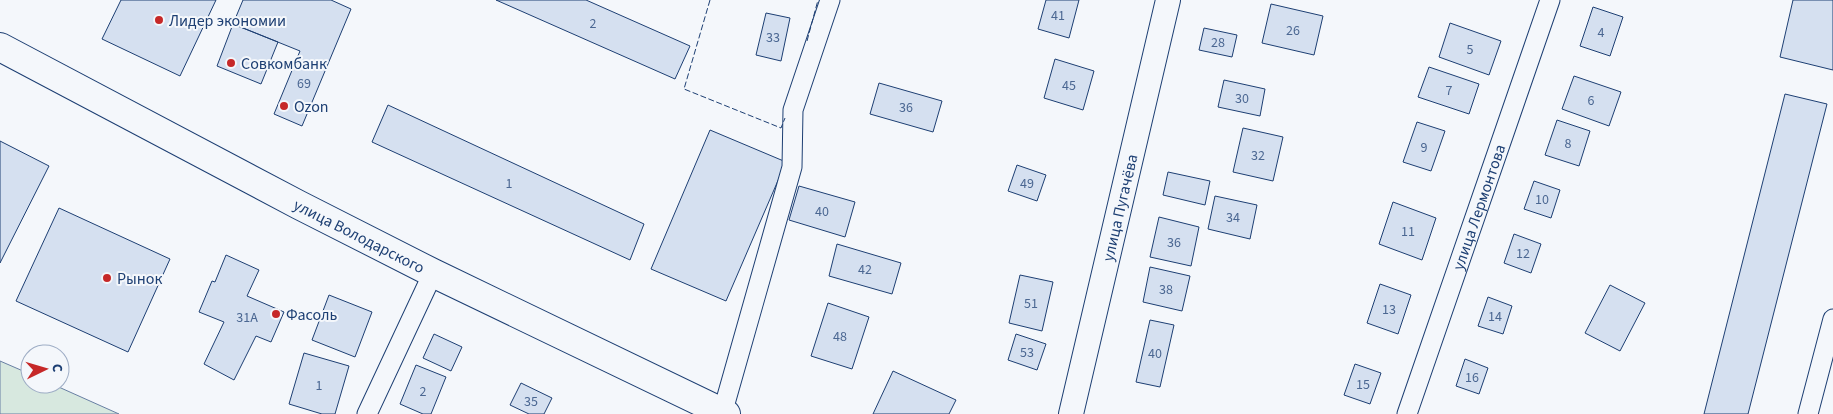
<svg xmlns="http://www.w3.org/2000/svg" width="1833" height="414" font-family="'Source Sans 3',sans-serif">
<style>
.green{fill:#d7e8df;stroke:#687fa3}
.building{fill:#d5e0f0;stroke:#1d3f73}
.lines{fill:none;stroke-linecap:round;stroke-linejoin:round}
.minor-casing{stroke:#1d3f73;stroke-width:21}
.tertiary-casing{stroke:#1d3f73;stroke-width:26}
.secondary-casing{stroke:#1d3f73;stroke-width:30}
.minor{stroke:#f4f7fb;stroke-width:19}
.tertiary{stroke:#f4f7fb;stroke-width:24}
.secondary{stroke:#f4f7fb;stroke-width:28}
.fence{stroke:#1d3f73;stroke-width:1;stroke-dasharray:6 2.5;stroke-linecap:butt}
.poi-dot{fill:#c62828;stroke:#f4f7fb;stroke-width:2}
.labels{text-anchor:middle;stroke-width:4;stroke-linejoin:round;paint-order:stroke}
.number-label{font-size:14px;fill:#4b6792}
.poi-label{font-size:16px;fill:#1d3f73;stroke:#f4f7fb;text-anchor:start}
.street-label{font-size:16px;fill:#1d3f73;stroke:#f4f7fb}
</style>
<rect width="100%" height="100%" fill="#f4f7fb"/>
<path class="green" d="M0,361l30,13v10h22l67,30h-119z"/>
<path class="building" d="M121,0h95l-36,76 -78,-37z
M243,0h88l20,9 -49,117 -28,-12 26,-63 -67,-27z
M496,0h90l104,46 -15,33z
M1046,0h33l-10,38 -31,-9z
M1793,0h40v70l-53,-13z
M1271,4l52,12 -9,39 -52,-12z
M1593,7l30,10 -13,39 -30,-10z
M766,13l24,5 -9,43 -25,-6z
M1450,23l51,18 -12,34 -50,-18z
M233,24l45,18 -17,42 -44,-18z
M1204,28l33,7 -5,22 -33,-7z
M1055,59l39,12 -11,39 -39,-12z
M1429,67l50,17 -10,30 -51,-17z
M1574,76l47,16 -12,34 -47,-17z
M1224,80l41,9 -5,27 -42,-9z
M879,83l63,18 -9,31 -63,-18z
M1785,94l42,10 -79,310h-44z
M388,105l256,119 -14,36 -258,-118z
M1557,120l33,11 -11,35 -34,-11z
M1417,122l28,9 -14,40 -28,-9z
M1243,128l40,9 -10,44 -40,-9z
M710,130l76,32 -60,139 -75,-32z
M0,141l49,25 -49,97z
M1017,165l29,10 -9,26 -29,-10z
M1168,172l42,9 -5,24 -42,-10z
M1534,181l26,9 -9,28 -27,-9z
M799,186l56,16 -10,35 -56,-17z
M1215,196l42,9 -7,34 -42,-10z
M1393,202l43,16 -14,42 -43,-16z
M59,208l111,51 -42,93 -112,-51z
M1159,217l40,10 -8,39 -41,-9z
M1514,234l27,10 -10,29 -27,-10z
M837,244l64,19 -9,31 -63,-18z
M226,255l33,15 -12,26 37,16 -13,30 -15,-6 -22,44 -30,-16 20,-42 -25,-10 13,-31 3,1z
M1150,267l40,9 -8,35 -39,-9z
M1020,275l33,7 -11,49 -33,-8z
M1380,284l31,11 -13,39 -31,-11z
M1610,285l35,18 -25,48 -35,-18z
M329,295l43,17 -17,45 -43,-17z
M1488,297l24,9 -9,28 -25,-8z
M828,303l41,14 -17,52 -41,-13z
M1150,320l24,5 -14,62 -24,-5z
M434,334l28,13 -11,24 -28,-13z
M1016,334l30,10 -9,26 -29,-10z
M304,353l45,13 -14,48h-13l-33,-10z
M1465,359l23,9 -9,26 -23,-8z
M1355,364l26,9 -11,31 -26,-9z
M416,365l30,12 -15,37h-8l-23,-10z
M893,371l63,29 -7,14h-76z
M521,383l31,15 -8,16h-15l-19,-9z"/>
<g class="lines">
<g class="minor-casing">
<g id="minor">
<path d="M367,414l66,-141"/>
<path d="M722,414l70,-247 1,-57 37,-110"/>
<path id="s1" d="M1407,414l143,-414"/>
<path d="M1808,414l25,-95"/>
</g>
</g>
<g class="tertiary-casing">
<g id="tertiary">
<path id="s2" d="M1071,414l97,-414"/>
</g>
</g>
<g class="secondary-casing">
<g id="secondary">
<path id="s3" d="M0,47l299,158 134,68 293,141"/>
</g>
</g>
<use href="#minor" class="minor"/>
<use href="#tertiary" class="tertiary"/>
<use href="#secondary" class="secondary"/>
<path class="fence" d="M710,0l-26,89 97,39 4,-10
M807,41l11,-41"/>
</g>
<g class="poi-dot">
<circle cx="159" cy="20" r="5"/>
<circle cx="231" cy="63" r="5"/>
<circle cx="284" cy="106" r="5"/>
<circle cx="107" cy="278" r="5"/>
<circle cx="276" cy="314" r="5"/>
</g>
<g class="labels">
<g class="number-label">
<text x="1058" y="20">41</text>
<text x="593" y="28">2</text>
<text x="1293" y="35">26</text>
<text x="1601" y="37">4</text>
<text x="773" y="42">33</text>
<text x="1218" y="47">28</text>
<text x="1470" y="54">5</text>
<text x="304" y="88">69</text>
<text x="1069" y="90">45</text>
<text x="1449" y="95">7</text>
<text x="1242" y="103">30</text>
<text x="1591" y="105">6</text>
<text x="906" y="112">36</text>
<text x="1568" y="148">8</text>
<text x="1424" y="152">9</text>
<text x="1258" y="160">32</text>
<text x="509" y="188">1</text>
<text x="1027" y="188">49</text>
<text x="1542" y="204">10</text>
<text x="822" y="216">40</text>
<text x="1233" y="222">34</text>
<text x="1408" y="236">11</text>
<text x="1174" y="247">36</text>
<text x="1523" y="258">12</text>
<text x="865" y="274">42</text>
<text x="1166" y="294">38</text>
<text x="1031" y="308">51</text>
<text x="1389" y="314">13</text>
<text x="1495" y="321">14</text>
<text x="247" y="322">31А</text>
<text x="840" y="341">48</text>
<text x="1027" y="357">53</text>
<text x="1155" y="358">40</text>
<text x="1472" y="382">16</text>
<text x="1363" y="389">15</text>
<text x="319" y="390">1</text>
<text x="423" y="396">2</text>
<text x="531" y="406">35</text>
</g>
<g class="poi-label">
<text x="169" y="26">Лидер экономии</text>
<text x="241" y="69">Совкомбанк</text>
<text x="294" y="112">Ozon</text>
<text x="117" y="284">Рынок</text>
<text x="286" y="320">Фасоль</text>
</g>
<g class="street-label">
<text dy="6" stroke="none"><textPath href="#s2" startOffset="212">улица Пугачёва</textPath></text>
<text dy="6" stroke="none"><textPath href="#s1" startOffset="219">улица Лермонтова</textPath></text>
<text dy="6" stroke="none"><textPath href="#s3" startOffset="406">улица Володарского</textPath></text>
</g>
</g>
<g transform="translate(45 369) rotate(85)"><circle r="24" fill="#f4f7fb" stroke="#9eadc5"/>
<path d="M0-4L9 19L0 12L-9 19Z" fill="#c62828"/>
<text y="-8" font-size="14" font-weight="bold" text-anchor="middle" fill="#1d3f73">С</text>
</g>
</svg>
